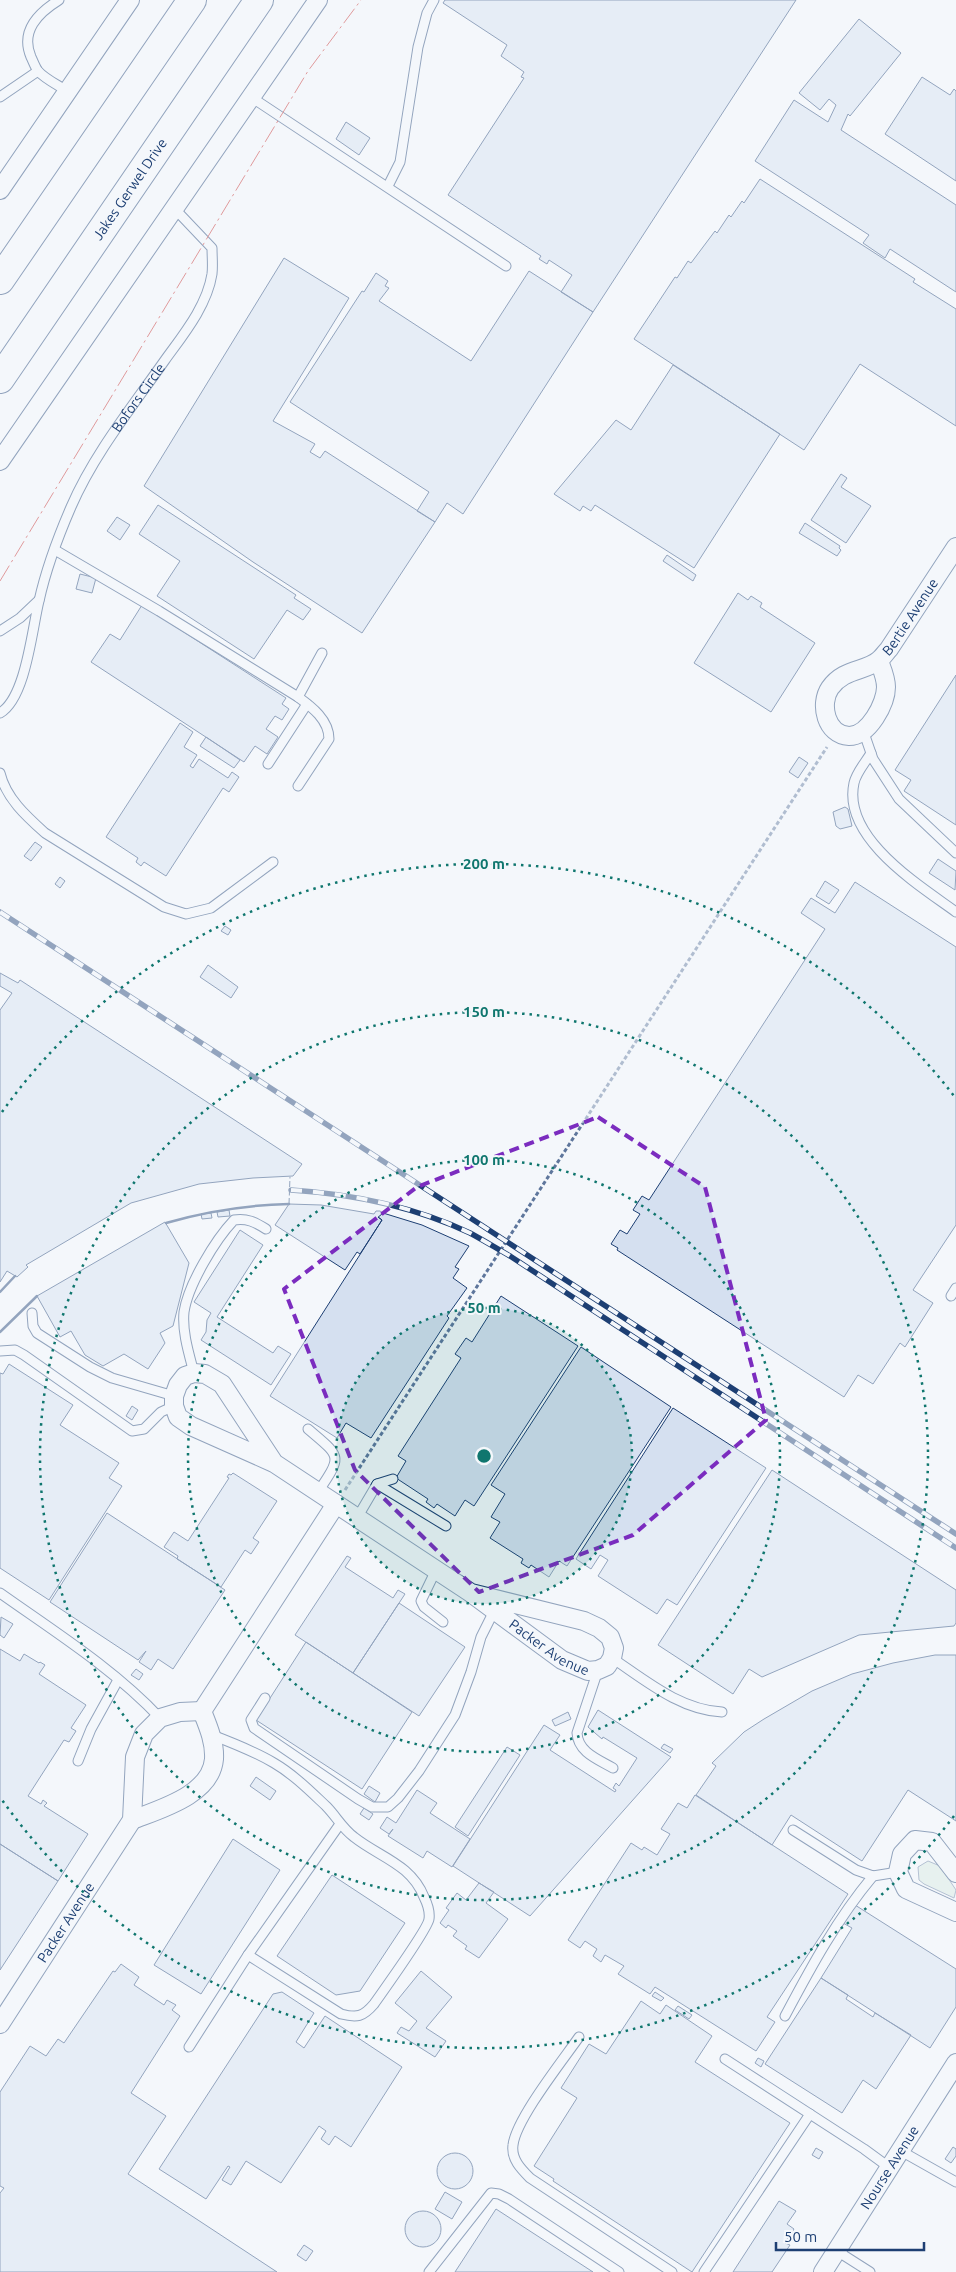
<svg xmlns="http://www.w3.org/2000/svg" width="956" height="2272" font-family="Ubuntu,sans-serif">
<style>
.green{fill:#d7e8df;stroke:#687fa3}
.building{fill:#d5e0f0;stroke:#1d3f73}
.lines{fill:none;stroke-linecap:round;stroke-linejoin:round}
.service-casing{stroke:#1d3f73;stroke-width:11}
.minor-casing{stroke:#1d3f73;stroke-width:20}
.trunk-casing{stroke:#1d3f73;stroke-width:30}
.path{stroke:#5e769c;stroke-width:3;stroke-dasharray:4 2.5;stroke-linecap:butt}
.service{stroke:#f4f7fb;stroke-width:9}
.minor{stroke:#f4f7fb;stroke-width:18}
.trunk{stroke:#f4f7fb;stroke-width:28}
.rail-casing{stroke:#1d3f73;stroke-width:5.5}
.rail{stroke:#f4f7fb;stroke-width:4;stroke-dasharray:11;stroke-linecap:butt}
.fence{stroke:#1d3f73;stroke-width:1;stroke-dasharray:6 2.5;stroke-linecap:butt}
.wall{stroke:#1d3f73;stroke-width:2.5}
.power{stroke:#c62828;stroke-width:1;stroke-dasharray:18 4 2.5 4;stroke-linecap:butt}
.marked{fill:none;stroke:#7b2cbf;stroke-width:4;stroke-dasharray:10 6;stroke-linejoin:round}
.ring{fill:none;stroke:#0f766e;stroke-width:2.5;stroke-dasharray:2.5 5}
.labels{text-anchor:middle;stroke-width:4;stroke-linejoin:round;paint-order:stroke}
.street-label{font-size:14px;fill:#1d3f73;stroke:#f4f7fb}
.centre{fill:#0f766e;stroke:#f4f7fb;stroke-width:2.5}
.ring-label{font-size:15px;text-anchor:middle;font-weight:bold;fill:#0f766e;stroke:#f4f7fb;stroke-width:4;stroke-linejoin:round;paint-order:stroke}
</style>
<rect width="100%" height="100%" fill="#f4f7fb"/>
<path class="green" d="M928,1861l12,5 16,24 -2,8 -30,-14 -5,-4 -1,-13z"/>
<path class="building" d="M445,0h351l-203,312 -32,-20 11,-17 -23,-15 -2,4 -8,-5 2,-3 -93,-61 76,-117 -3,-1 3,-5 -23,-16 6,-11 -64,-42z
M859,19l42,34 -51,63 -2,-2 -7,16 115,75v87l-66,-43 -5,9 -22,-15 6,-8 -114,-74 39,-61 34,22 8,-17 -7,-6 -9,11 -21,-17z
M922,77l28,18 4,-6 2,2v90l-71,-47z
M346,122l24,16 -11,17 -23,-16z
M760,179l155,100 -2,3 43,27v117l-96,-62 -56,86 -170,-111 41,-62 2,1 11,-17 3,2 24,-32 2,2 12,-18 2,2 11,-16 2,2z
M284,258l65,40 -76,123 42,23 -5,8 10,6 5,-7 110,71 -73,111 -109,-71 -109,-76z
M529,271l64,41 -130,202 -16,-11 -12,19 -18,-11 12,-19 -139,-90 72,-111 2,1 12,-19 12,8 -3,5 4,2 -10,13 92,60z
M673,365l107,69 -86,134 -99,-63 -4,6 -8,-5 -3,5 -26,-17 62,-74 15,10z
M841,474l6,4 -6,9 30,19 -25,37 -35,-23z
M158,505l138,90 -2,3 17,11 -8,11 -16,-10 -33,49 -97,-63 23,-35 -41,-27z
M117,517l13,8 -10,15 -13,-9z
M805,523l35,23 -1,2 2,2 -4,6 -38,-23z
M667,555l29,20 -3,6 -30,-20z
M80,574l16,4 -4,15 -16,-4z
M738,593l10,7 3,-4 11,7 -2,4 55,36 -44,69 -77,-49z
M142,605l144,93 -4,6 7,5 -7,11 -7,-4 -9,13 12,8 -11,17 -12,-8 -11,16 -153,-100 19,-28 10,6z
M956,675v150l-52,-34 7,-11 -16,-10z
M180,723l13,9 -9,15 13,8 -7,11 3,2 6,-9 29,19 4,-6 7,5 -10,15 -6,-4 -57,88 -22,-14 -3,4 -5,-4 2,-4 -32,-21z
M206,737l34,23 -6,8 -34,-22z
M799,757l9,6 -10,15 -9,-6z
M845,807l3,2 4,17 -12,3 -4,-3 -3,-14z
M35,842l7,5 -11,14 -7,-5z
M938,859l18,12 -1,19 -26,-17z
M60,877l5,4 -5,7 -5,-4z
M825,881l14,9 -10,14 -13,-8z
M855,882l101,65v278l-43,65 20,13 -28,44 -5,-4 -27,41 -15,-9 -14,22 -227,-147 1,-2 -7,-4 9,-14 7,4 13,-20 -7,-4 9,-14 7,4 176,-271 -24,-16 10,-15 24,15z
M225,926l6,4 -3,5 -7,-4z
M208,965l30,22 -7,11 -31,-21z
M0,973l18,10 2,-3 282,184 -9,12 -40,2 -54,6 -68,19 -105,62 2,2 -11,10 -10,-6 -7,11v-272l12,-17 -12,-7z
M289,1204l32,1 53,9 2,-3h4l3,2 -5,4 4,3 -22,34 -3,-2 -12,18 -70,-45z
M229,1210l1,6 -12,1 -1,-5z
M211,1213l1,5 -10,1 -1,-5z
M383,1213l39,12 47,21 -14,21 4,2 -6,9 14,10 -20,28 2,2 -78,120 -25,-15 -9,15 -67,-42 112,-176 -4,-3z
M165,1222l24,41 -16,63 -13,7 5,10 -17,26 -24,-15 -21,12 -18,-11 -14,-24 -11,6 -23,-41z
M240,1230l23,15 -46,72 56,36 5,-7 13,8 -20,31 -70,-45 5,-8 1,-12 4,-7 -17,-11z
M501,1296l77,50 -104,160 -9,-6 -10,16 -18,-12 -3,4 -8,-6 2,-3 -32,-21 10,-17 -8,-5 63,-98 -6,-4 11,-16 6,4z
M581,1347l90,60 -104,159 -8,-5 -10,16 -18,-12 -2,3 -8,-5 2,-4 -33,-21 10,-16 -9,-5 14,-23 -14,-9z
M9,1364l64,41 -13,20 59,38 -10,15 13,8 -73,114 -49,-32v-195l3,1z
M132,1406l6,4 -6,10 -6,-4z
M673,1408l93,60 -89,137 -10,-6 -10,15 -59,-38 10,-16 -8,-5 -9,14 -15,-10z
M772,1470l184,120v33l-2,3 -95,9 -97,42 -13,-8 -16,25 -75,-49z
M233,1473l44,28 -24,37 6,4 -8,12 -6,-4 -24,37 -44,-28 1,-3 -14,-9 10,-15 14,9 41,-63 -2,-1 2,-3 2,1z
M107,1513l118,77 -52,79 -15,-10 -7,11 -12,-8 7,-11 -8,9 -88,-58z
M347,1556l4,2 -6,9 48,31 5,-8 7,4 -52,79 -58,-38z
M399,1603l66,44 -46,69 -66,-43z
M1,1617l12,7 -9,14 -4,-3z
M306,1642l106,70 -50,77 -106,-69z
M0,1649l20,12 4,-7 15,9 1,-1 5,3 -6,9 47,31 -15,23 5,3 -7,11 -5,-2 -36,56 13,8 2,-4 4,3 -3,3 44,28 -30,47 -58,-37z
M935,1655h21v166l-48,-31 -46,71 -71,-46 -19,30 -76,-50 20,-29 -4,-3 32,-31 20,-13 48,-28 40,-17 41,-11z
M136,1669l7,5 -4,6 -8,-5z
M598,1710l73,47 -141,159 -77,-50 91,-141 16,10 -10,15 65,42 1,-2 -3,-2 3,-5 3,3 18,-28 -34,-21 -1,2 -14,-12z
M568,1712l3,7 -16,7 -3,-6z
M664,1744l9,5 -3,4 -9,-5z
M507,1747l13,8 -52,81 -13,-9z
M256,1777l20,14 -6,9 -20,-14z
M369,1786l11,7 -5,9 -11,-8z
M417,1790l20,13 -7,10 40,26 -18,28 -25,-16 -4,7 -35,-22 5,-7 -4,5 -9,-6 7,-11 9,6z
M695,1795l153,99 -81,123 8,5 -19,29 -101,-64 -5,7 -32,-20 6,-8 -19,-11 -4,7 -8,-6 4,-7 -12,-8 -5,7 -12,-8 63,-97 11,7 2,-3 13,8 13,-21 -9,-5 17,-26 9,5z
M364,1808l9,6 -4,6 -9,-6z
M233,1839l47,31 -79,124 -47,-29z
M0,1844l58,37 -58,89z
M332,1875l73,48 -45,68 -24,4 -59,-39z
M479,1883l15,9 -8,11 22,16 -29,39 -14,-9 2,-3 -14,-10 4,-5 -9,-6 -2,3 -6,-5 9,-13 -3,-2 11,-15 9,7z
M855,1905l101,64v38l-26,41 -109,-70 31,-50 -9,-5z
M121,1964l18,13 -5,8 30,20 3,-5 9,5 -4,5 8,6 -49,77 35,23 -38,58 149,98h-277v-79l4,-5 -4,-2v-94l30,-46 16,10 12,-17 6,4 49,-72 2,1z
M421,1971l31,26 -26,31 20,13 -11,16 -38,-24 4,-6 8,4 8,-10 -22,-18z
M821,1978l27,17 -2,4 27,18 2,-4 36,22 -35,54 -13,-9 -21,33 -77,-49z
M282,1992l32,21 -18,29 8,6 21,-32 77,51 -51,80 -16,-11 -6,9 -8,-6 5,-8 -7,-5 -38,57 -35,-22 -15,24 -9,-5 8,-13 -2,-1 -22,33 -47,-30 114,-175z
M655,1992l9,6 -3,3 -9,-5z
M641,2001l19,13 6,-9 46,31 -17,26 95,61 -98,149 -139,-91 1,-2 -20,-13 43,-68 -16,-10 28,-44 17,10z
M678,2006l14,9 -3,4 -14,-9z
M758,2058l6,3 -3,6 -6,-4z
M953,2147l3,2v7l-5,7 -6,-4z
M816,2148l7,4 -4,7 -7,-4z
M437 2171a18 18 0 1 1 36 0a18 18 0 1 1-36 0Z
M445,2192l17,10 -10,17 -17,-10z
M779,2201l17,10 -9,13 7,5 -9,14 5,2 -18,27h-39z
M496,2209l97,63h-138z
M405 2229a18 18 0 1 1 36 0a18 18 0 1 1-36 0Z
M304,2245l9,6 -7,10 -9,-6z"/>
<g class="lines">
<g class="service-casing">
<g id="service">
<path d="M59,0c-21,13 -39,31 -28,57 2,4 4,10 7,14 7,8 20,14 29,20"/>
<path d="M0,97l38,-26"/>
<path d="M251,97l255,169"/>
<path d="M388,186l12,-24 18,-115 9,-34 7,-13"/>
<path d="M55,550l104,61 139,86c14,10 31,23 31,42l-31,47"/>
<path d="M0,631l20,-13 19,-18"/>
<path d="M298,697l24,-44"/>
<path id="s1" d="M0,713c26,-15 32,-84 39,-112 7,-32 19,-64 32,-94 23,-53 61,-100 94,-147 18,-25 42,-54 47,-86 1,-8 0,-18 0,-26l-38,-40"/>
<path d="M863,730l10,29 26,40 57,54"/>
<path d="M871,753c-6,10 -15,20 -17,30 -12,55 65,102 102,129"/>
<path d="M268,764l39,-60"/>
<path d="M0,773c6,25 26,43 45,60l119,74 22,7 25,-6 62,-46"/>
<path d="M951,1296l5,-8"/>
<path d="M32,1313l1,13 4,7 53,34 22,11 62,18"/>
<path d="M0,1351l15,-1 9,5 108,76 12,-2 17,-17 13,-6"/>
<path d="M194,1373c-5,-19 -12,-41 -10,-61 4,-27 31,-72 50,-92 13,-2 21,2 32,9"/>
<path d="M308,1429c33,28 35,26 10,63"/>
<path d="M377,1484l69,42"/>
<path d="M357,1518l20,-34 16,-5"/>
<path d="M436,1570l-15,31 3,6 19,15"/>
<path d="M0,1593c55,39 114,76 160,125"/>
<path d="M612,1658c33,22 68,52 110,54"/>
<path d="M598,1670l-21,63c1,19 20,26 36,35"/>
<path d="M265,1698l-14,22 3,8 104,71 14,8h16l10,-9 21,-27 36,-56 16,-43 10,-35 13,-26"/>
<path d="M212,1735c21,8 42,16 62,28 19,11 36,28 52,43 10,10 16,22 28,31 25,20 57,27 70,60 3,6 6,15 5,22 -1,10 -46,72 -55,85 -11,13 -17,14 -33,10l-93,-59"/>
<path d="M78,1761l13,-32 27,-49"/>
<path d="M793,1830l63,40 17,6 25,-4"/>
<path d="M785,2016c26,-49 52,-97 88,-140"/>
<path d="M579,2037c-16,23 -63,82 -66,108 -2,14 8,24 17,33l142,94"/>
<path d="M189,2047l59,-92 92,-131"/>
<path d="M725,2059l139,90 26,19"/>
<path d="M901,2151l55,31"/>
<path d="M837,2251l33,21"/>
<path d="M429,2272l62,-79 8,1 10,5 110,73"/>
<path d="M704,2272l106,-158"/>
</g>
</g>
<g class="minor-casing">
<g id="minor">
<path d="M0,190l130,-190"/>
<path d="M0,461l318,-461"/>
<path id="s2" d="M879,661c3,8 7,17 7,26 0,16 -17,49 -37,49 -23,-1 -30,-32 -19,-48 14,-20 35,-16 49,-28 4,-3 7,-8 10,-11l67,-102"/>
<path id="s3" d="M274,1463l-52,-79 -17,-10 -11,-1 -9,3 -7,9 -4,11v10l4,11 13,9 83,37 197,130 91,67 26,11 10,-1 9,-4 5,-8 2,-10 -4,-11 -11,-9 -15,-7 -113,-28"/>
<path d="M202,1711l134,-207"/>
<path d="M132,1820c28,-11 79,-25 82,-61 1,-17 -6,-33 -12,-48"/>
<path d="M956,1873l-24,-31 -17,-2 -13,14 -4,18 8,17 50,23"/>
<path id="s4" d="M0,2024l132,-204 3,-63 9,-23 16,-16 20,-6 22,-1"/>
<path id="s5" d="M823,2272l133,-209"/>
</g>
</g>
<g class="trunk-casing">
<g id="trunk">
<path d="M0,280l192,-280"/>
<path id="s6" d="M0,379l259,-379"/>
</g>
</g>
<path class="path" d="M345,1490l482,-743"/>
<use href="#service" class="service"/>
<use href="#minor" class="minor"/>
<use href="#trunk" class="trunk"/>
<g class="rail-casing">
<path id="rail" d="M0,912l956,622
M291,1190c62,4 122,16 179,43 13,7 26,15 40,23l446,292"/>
</g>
<use href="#rail" class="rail"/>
<path class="fence" d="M289,1204l1,-27"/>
<path class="wall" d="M166,1223c41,-12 81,-18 123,-19
M0,1292l15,-16
M0,1332l37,-36"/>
<path class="power" d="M0,581l308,-510 53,-71"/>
</g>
<path d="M0 0H956V2272H0ZM598,1117l107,70 61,233 -133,115 -154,57 -124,-122 -71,-181 133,-102z" fill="#f4f7fb" fill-opacity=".55" fill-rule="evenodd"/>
<path class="marked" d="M598,1117l107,70 61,233 -133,115 -154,57 -124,-122 -71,-181 133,-102z"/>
<circle cx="484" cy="1456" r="148" fill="#0f766e" fill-opacity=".12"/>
<g class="ring">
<circle cx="484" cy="1456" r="148"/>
<circle cx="484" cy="1456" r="296"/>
<circle cx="484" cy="1456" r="444"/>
<path d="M954 1816A592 592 0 0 1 2 1800M2 1112A592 592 0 0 1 954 1096"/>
</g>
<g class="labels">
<g class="street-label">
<text dy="5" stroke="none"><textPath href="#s6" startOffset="230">Jakes Gerwel Drive</textPath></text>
<text dy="5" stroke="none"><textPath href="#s1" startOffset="349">Bofors Circle</textPath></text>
<text dy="5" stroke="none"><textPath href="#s2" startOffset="265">Bertie Avenue</textPath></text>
<text dy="5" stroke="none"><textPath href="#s3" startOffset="618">Packer Avenue</textPath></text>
<text dy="5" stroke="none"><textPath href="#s4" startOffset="121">Packer Avenue</textPath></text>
<text dy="5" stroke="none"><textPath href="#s5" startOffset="124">Nourse Avenue</textPath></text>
</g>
</g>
<circle cx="484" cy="1456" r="8" class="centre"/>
<g class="ring-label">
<text x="484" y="869">200 m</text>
<text x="484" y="1017">150 m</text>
<text x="484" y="1165">100 m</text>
<text x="484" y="1313">50 m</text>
</g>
<path d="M776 2242v8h148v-8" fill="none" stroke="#1d3f73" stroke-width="2.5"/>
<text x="784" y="2242" font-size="15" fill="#1d3f73" stroke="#f4f7fb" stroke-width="4" paint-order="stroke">50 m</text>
</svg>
